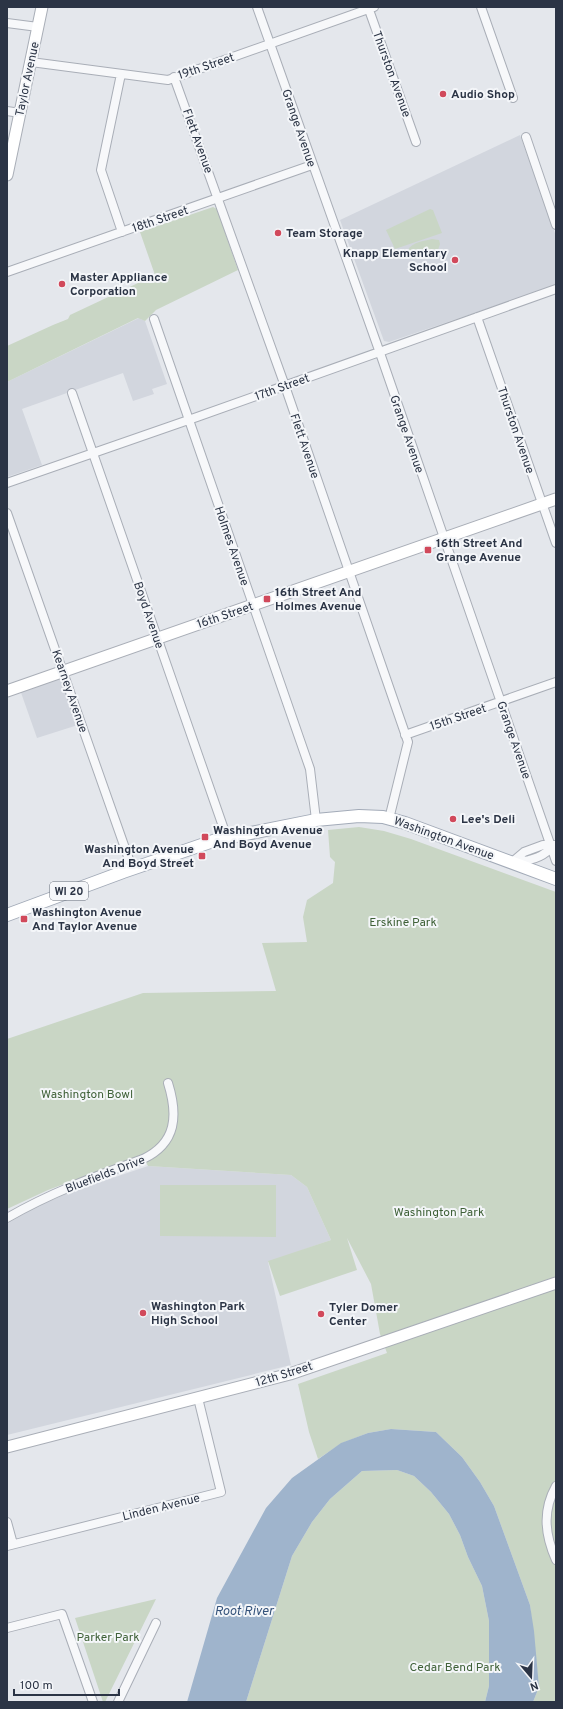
<svg xmlns="http://www.w3.org/2000/svg" width="563" height="1709" font-family="Overpass,sans-serif">
<style>
.built{fill:#d2d6de}
.green{fill:#c9d6c5}
.water{fill:#9fb4cc}
.lines{fill:none;stroke-linecap:round;stroke-linejoin:round}
.street-casing{stroke:#a9aeb7;stroke-width:10}
.secondary-casing{stroke:#a9aeb7;stroke-width:13}
.primary-casing{stroke:#a3abb8;stroke-width:14}
.street{stroke:#f7f8fa;stroke-width:8}
.secondary{stroke:#fff;stroke-width:11}
.primary{stroke:#fff;stroke-width:12}
.poi-dot{fill:#d1495b;stroke:#f4f6f9;stroke-width:1.5}
.labels{text-anchor:middle;stroke-width:4;stroke-linejoin:round;paint-order:stroke}
.shield{fill:#f4f6f9;stroke:#676e7b;stroke-width:1}
.shield-label{font-size:11px;font-weight:bold;fill:#2b3445}
.street-label{font-size:12px;fill:#2b3445;stroke:#f4f6f9}
.poi-label{font-size:12px;font-weight:bold;fill:#2b3445;stroke:#f4f6f9;text-anchor:start}
.park-label{font-size:12px;fill:#3f6138;stroke:#f4f6f9}
.water-label{font-size:13px;font-style:italic;fill:#34527a;stroke:#f4f6f9}
</style>
<rect width="100%" height="100%" fill="#e4e7ec"/>
<path class="built" d="M520,135l36,101v49l-167,57 -5,-1 -44,-121z
M139,318l6,3 22,63 -15,5 2,5 -21,7 -10,-28 -101,36 20,56 -35,12v-95z
M63,671l18,53 -44,14 -18,-51z
M148,1166l143,9 16,12 24,53 -63,22 23,103 -284,70v-211l27,-16 34,-15z"/>
<path class="green" d="M213,207l4,2 21,61 -82,40 -11,11 -7,-3 -131,64v-36l46,-21 15,-6 2,-4 85,-40 -15,-43z
M430,209l3,1 9,23 -47,16 -9,-19z
M432,239l7,1 1,4 -2,6 -8,5 -18,4 -4,-9c4,-8 16,-9 24,-11z
M359,827l25,4 27,8 145,53v810h-23l6,-15 -9,-82 -36,-99 -14,-24 -18,-25 -26,-25 -45,-3 -23,4 -26,10 -24,16 -9,-27 -11,-48 89,-31 -7,-19 -9,-50 -24,-46 10,32 -77,26 -12,-35 63,-21 -24,-53 -16,-12 -143,-9 -6,-11 -94,35 -41,19v-170l136,-46 133,-2 -14,-48 45,-1 -4,-25 4,-17 26,-17 2,-21 -5,-5 -2,-27z
M160,1185h116v52l-116,-1z
M397,1470l17,6 17,16 18,22 11,21 8,22 14,29 7,35v65l-4,16h-239l46,-146 20,-34 18,-23 32,-28z
M156,1599l-51,103h-2l-28,-84z"/>
<path class="water" d="M391,1429l45,3 26,25 18,25 14,24 36,99 4,26 5,56 -6,15h-48l4,-16v-65l-7,-35 -14,-29 -8,-22 -11,-21 -18,-22 -17,-16 -17,-6 -35,1 -32,28 -18,23 -20,34 -46,146h-59l30,-104 49,-90 26,-30 49,-35 27,-10z"/>
<g class="lines">
<g class="street-casing">
<path id="street" d="M257,7l123,346 176,508
M368,7l48,135
M481,7l32,91
M7,23l31,4
M31,62l137,18 206,-73
M121,74l-20,96 21,62
M174,77l111,309 123,356 -19,77
M7,111l13,2
M526,137l30,88
M7,272l305,-107
M477,317l79,226
M154,319l156,450 6,51
M72,393l155,445
M7,483l190,-66 359,-128
M7,513l125,355
M405,735l151,-53
M516,862c13,-1 28,-4 36,-16
M511,863l13,-11 19,-7h12
M7,1218c43,-25 89,-42 136,-59 34,-16 35,-44 25,-76
M556,1486c-14,25 -11,49 0,74
M7,1522l6,22
M7,1546l214,-54 -23,-94
M7,1628l55,-14 31,88
M118,1702l38,-79"/>
</g>
<g class="secondary-casing">
<path id="secondary" d="M7,175l35,-168
M7,691l549,-192
M7,1447l283,-73 266,-91"/>
</g>
<g class="primary-casing">
<path id="primary" d="M7,915l116,-43 93,-32 100,-20 43,-4 24,1 22,6 151,56"/>
</g>
<use href="#street" class="street"/>
<use href="#secondary" class="secondary"/>
<use href="#primary" class="primary"/>
</g>
<g class="poi-dot">
<circle cx="443" cy="94" r="4"/>
<circle cx="278" cy="233" r="4"/>
<circle cx="455" cy="260" r="4"/>
<circle cx="62" cy="284" r="4"/>
<rect x="424" y="546" width="8" height="8" rx="2"/>
<rect x="263" y="595" width="8" height="8" rx="2"/>
<circle cx="453" cy="819" r="4"/>
<rect x="201" y="833" width="8" height="8" rx="2"/>
<rect x="198" y="852" width="8" height="8" rx="2"/>
<rect x="20" y="915" width="8" height="8" rx="2"/>
<circle cx="143" cy="1313" r="4"/>
<circle cx="321" cy="1314" r="4"/>
</g>
<g class="labels">
<rect class="shield" x="50" y="882" width="38" height="18" rx="3"/>
<g class="shield-label">
<text x="69" y="895">WI 20</text>
</g>
<g class="street-label">
<text transform="translate(206 66) rotate(-19)" y="4">19th Street</text>
<text transform="translate(392 74) rotate(70)" y="4">Thurston Avenue</text>
<text transform="translate(27 79) rotate(-78)" y="4">Taylor Avenue</text>
<text transform="translate(299 128) rotate(71)" y="4">Grange Avenue</text>
<text transform="translate(198 141) rotate(70)" y="4">Flett Avenue</text>
<text transform="translate(160 219) rotate(-19)" y="4">18th Street</text>
<text transform="translate(282 387) rotate(-20)" y="4">17th Street</text>
<text transform="translate(516 430) rotate(71)" y="4">Thurston Avenue</text>
<text transform="translate(407 434) rotate(71)" y="4">Grange Avenue</text>
<text transform="translate(305 446) rotate(71)" y="4">Flett Avenue</text>
<text transform="translate(232 546) rotate(71)" y="4">Holmes Avenue</text>
<text transform="translate(149 615) rotate(71)" y="4">Boyd Avenue</text>
<text transform="translate(225 615) rotate(-19)" y="4">16th Street</text>
<text transform="translate(70 691) rotate(71)" y="4">Kearney Avenue</text>
<text transform="translate(458 717) rotate(-19)" y="4">15th Street</text>
<text transform="translate(514 740) rotate(71)" y="4">Grange Avenue</text>
<text transform="translate(444 838) rotate(20)" y="4">Washington Avenue</text>
<text transform="translate(105 1174) rotate(-21)" y="4">Bluefields Drive</text>
<text transform="translate(284 1374) rotate(-17)" y="4">12th Street</text>
<text transform="translate(161 1507) rotate(-14)" y="4">Linden Avenue</text>
</g>
<g class="poi-label">
<text x="451" y="98">Audio Shop</text>
<text x="286" y="237">Team Storage</text>
<text x="447" y="257" text-anchor="end">Knapp Elementary<tspan x="447" dy="14">School</tspan></text>
<text x="70" y="281">Master Appliance<tspan x="70" dy="14">Corporation</tspan></text>
<text x="436" y="547">16th Street And<tspan x="436" dy="14">Grange Avenue</tspan></text>
<text x="275" y="596">16th Street And<tspan x="275" dy="14">Holmes Avenue</tspan></text>
<text x="461" y="823">Lee's Deli</text>
<text x="213" y="834">Washington Avenue<tspan x="213" dy="14">And Boyd Avenue</tspan></text>
<text x="194" y="853" text-anchor="end">Washington Avenue<tspan x="194" dy="14">And Boyd Street</tspan></text>
<text x="32" y="916">Washington Avenue<tspan x="32" dy="14">And Taylor Avenue</tspan></text>
<text x="151" y="1310">Washington Park<tspan x="151" dy="14">High School</tspan></text>
<text x="329" y="1311">Tyler Domer<tspan x="329" dy="14">Center</tspan></text>
</g>
<g class="park-label">
<text x="403" y="926">Erskine Park</text>
<text x="87" y="1098">Washington Bowl</text>
<text x="439" y="1216">Washington Park</text>
<text x="108" y="1641">Parker Park</text>
<text x="455" y="1671">Cedar Bend Park</text>
</g>
<g class="water-label">
<text x="244" y="1615">Root River</text>
</g>
</g>
<rect width="563" height="1709" fill="none" stroke="#2b3445" stroke-width="16"/>
<g transform="translate(531 1677) rotate(161)" stroke="#f4f6f9" stroke-width="3" paint-order="stroke">
<path d="M0-3L7 15L0 10L-7 15Z" fill="#2b3445"/>
<text y="-6" font-size="11" font-weight="bold" text-anchor="middle" fill="#2b3445">N</text>
</g>
<path d="M14 1689v6h105v-6" fill="none" stroke="#2b3445" stroke-width="2"/>
<text x="20" y="1689" font-size="12" fill="#2b3445" stroke="#f4f6f9" stroke-width="3" paint-order="stroke">100 m</text>
</svg>
